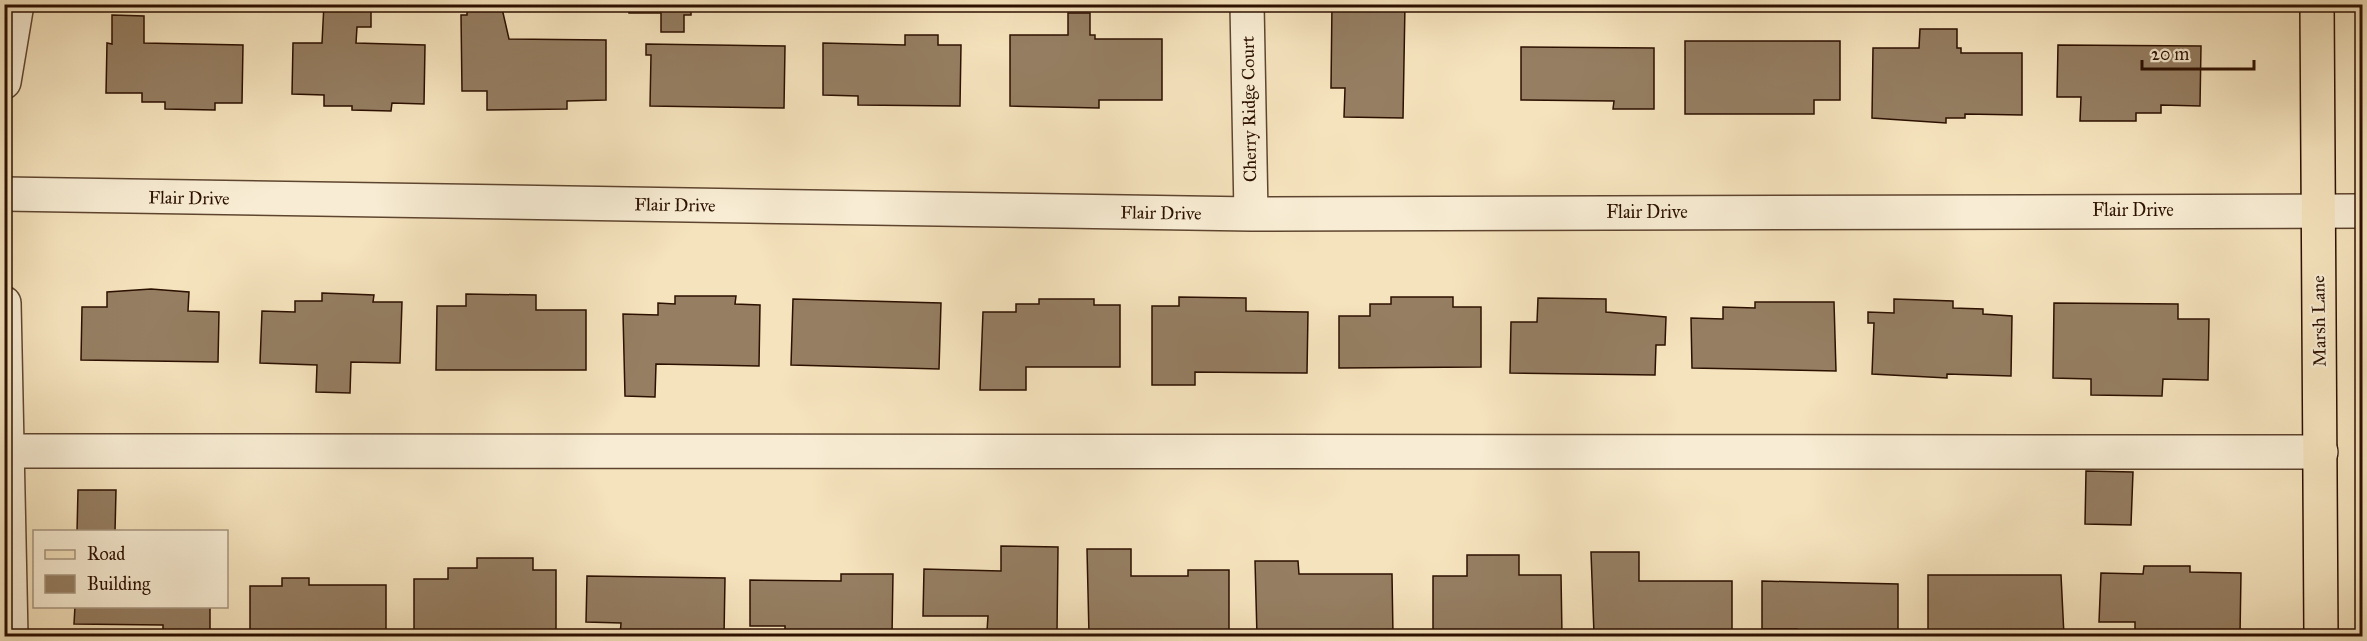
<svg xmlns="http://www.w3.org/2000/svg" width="2367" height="641" font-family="'IM FELL Great Primer',serif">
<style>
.building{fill:#957e62;stroke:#2c1000;stroke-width:1.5}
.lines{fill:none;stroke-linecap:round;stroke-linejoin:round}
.minor-casing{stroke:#5e452f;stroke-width:36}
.major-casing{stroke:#2c1000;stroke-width:36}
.minor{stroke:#f8edd4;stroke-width:33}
.major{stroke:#f5e3bd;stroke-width:33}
.labels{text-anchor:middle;stroke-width:4.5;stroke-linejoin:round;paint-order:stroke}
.street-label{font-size:18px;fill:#2c1000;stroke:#f8edd4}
</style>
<rect width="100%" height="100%" fill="#f5e3bd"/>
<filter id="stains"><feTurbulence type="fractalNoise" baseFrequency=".00333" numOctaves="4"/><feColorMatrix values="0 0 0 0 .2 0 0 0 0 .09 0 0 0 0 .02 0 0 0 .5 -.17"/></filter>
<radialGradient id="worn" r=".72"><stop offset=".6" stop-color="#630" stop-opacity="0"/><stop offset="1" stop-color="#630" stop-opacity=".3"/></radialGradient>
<path class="building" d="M324,4h47v23h-14l-1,16 69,2 -1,59 -32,-1 -1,8 -39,-1v-4h-28v-11l-32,-1 1,-51h29z
M467,4h34l8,35 97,1v60l-39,1v8l-80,1v-19h-25l-1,-76h6z
M629,4h62v11h-7v17h-23v-19h-32z
M1332,4h73l-2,114 -59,-1 1,-29h-14z
M1068,13h22v22h5v4h67v61h-63v8l-89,-2v-71h58z
M112,15l32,1v27l99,2 -1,58h-27v7l-50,-1v-7h-23v-9h-36l1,-50 5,1z
M1920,29h37v19h4v5h61v62l-57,-1v4h-19v5l-74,-5 1,-70h46z
M905,35h33v10h23l-1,61 -102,-1v-9l-35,-1v-52l82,2z
M1685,41h155v59h-26v14h-129z
M646,44l139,2 -1,62 -134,-2 1,-51h-5z
M2058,45l143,1 -1,60 -39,-1v8h-25v8h-56l1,-24h-24z
M1521,47l133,1v61h-41l1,-8 -93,-1z
M151,289l38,3 -1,19 31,1 -1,50 -137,-2 1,-53h25v-15z
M322,293l52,2 -1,7h29l-2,61 -49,-1 -1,31 -34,-1 1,-27 -57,-2 2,-52 33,1v-11h27z
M466,294l70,1v15h50v60h-150l1,-64h29z
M675,296h61l-1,8 25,1 -1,61 -103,-2 -1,33 -30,-1 -2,-82 35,1v-12l17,1z
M1179,297l67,1v13l62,1 -1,61 -112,-1v13h-43v-79h27z
M1391,297h62v10h28v60l-142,1v-52h31v-12h21z
M1538,298l68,1v13l60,5 -1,28h-9l-1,30 -145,-2 1,-51h26z
M793,299l148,4 -2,66 -148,-4z
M1039,299h55v6h26v62h-94v23h-46l3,-78h33v-8h23z
M1894,299l59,2v7l30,1v5l29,2 -1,60 -64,-2v4l-75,-4 2,-51h-6v-11l26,1z
M1755,302h79l2,69 -144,-3 -1,-50 32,1v-12l32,1z
M2054,303l124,1v15h31l-1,61 -45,-1 -1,17 -71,-1v-16l-38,-1z
M2086,471l47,1 -2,53 -46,-1z
M78,490h38l-1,42h-38z
M1001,546l57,1 -1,86 -15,-1v4h-39v-4l-16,-1 1,-15h-65l1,-47 77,2z
M1087,549h44v27h57v-6h41v66l-140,-1z
M1591,552h48v29h93v55h-107l-31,-2z
M1467,555h52v20h42l1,61h-111v-4h-18v-56h34z
M477,558h56v12h23v66h-107v-6h-35v-51h34v-11h29z
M1255,561h43l1,13h93l1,62h-136z
M2144,566h46v6l51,1 -1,63h-105v-14h-36l2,-49 42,1z
M841,574h52l-1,62h-107v-10h-35v-46l91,1z
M1928,575h133l3,61h-112v-4h-24z
M587,576l138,2 -1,58h-104l1,-13 -35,-1z
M282,578h27v7h77v51h-136v-50h32z
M1762,581l136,3v52h-101v-7h-35z
M75,606h135v30h-47v-11l-89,-1z"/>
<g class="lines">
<g class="minor-casing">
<path id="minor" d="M1247,4l4,210
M4,82l13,-78
M4,194l1247,20 1111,-3
M4,303l7,333
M4,451l2317,1"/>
</g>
<g class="major-casing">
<path id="major" d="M2317,4l4,632"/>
</g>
<use href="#minor" class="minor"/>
<use href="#major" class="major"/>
</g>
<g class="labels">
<g class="street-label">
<text transform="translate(1249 109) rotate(-91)" y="6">Cherry Ridge Court</text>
<text transform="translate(189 198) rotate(1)" y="6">Flair Drive</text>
<text transform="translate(675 205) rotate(1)" y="6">Flair Drive</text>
<text x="2133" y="216">Flair Drive</text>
<text x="1647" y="218">Flair Drive</text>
<text transform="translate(1161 213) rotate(1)" y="6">Flair Drive</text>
<text transform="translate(2319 321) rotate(-91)" y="6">Marsh Lane</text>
</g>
</g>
<rect width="2367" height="641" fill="none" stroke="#f5e3bd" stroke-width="24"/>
<rect x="6" y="6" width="2355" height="629" fill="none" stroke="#2c1000" stroke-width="3"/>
<rect x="12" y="12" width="2343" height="617" fill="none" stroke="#2c1000" stroke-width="1.5"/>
<rect x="33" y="530" width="195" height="78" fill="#f8edd4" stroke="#a6957f" stroke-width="1.5"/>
<rect x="45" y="550" width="30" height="9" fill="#f5e3bd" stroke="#a6957f" stroke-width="1.5"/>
<text x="87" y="560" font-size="18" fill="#2c1000">Road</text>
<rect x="45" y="575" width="30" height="18" fill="#957e62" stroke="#a6957f" stroke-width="1.5"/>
<text x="87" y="590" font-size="18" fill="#2c1000">Building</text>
<path d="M2142 60v9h112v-9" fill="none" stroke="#2c1000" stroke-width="3"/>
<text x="2151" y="60" font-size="18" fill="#2c1000" stroke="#f8edd4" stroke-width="4.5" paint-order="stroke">20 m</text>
<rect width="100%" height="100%" filter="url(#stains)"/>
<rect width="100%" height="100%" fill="url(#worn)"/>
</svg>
